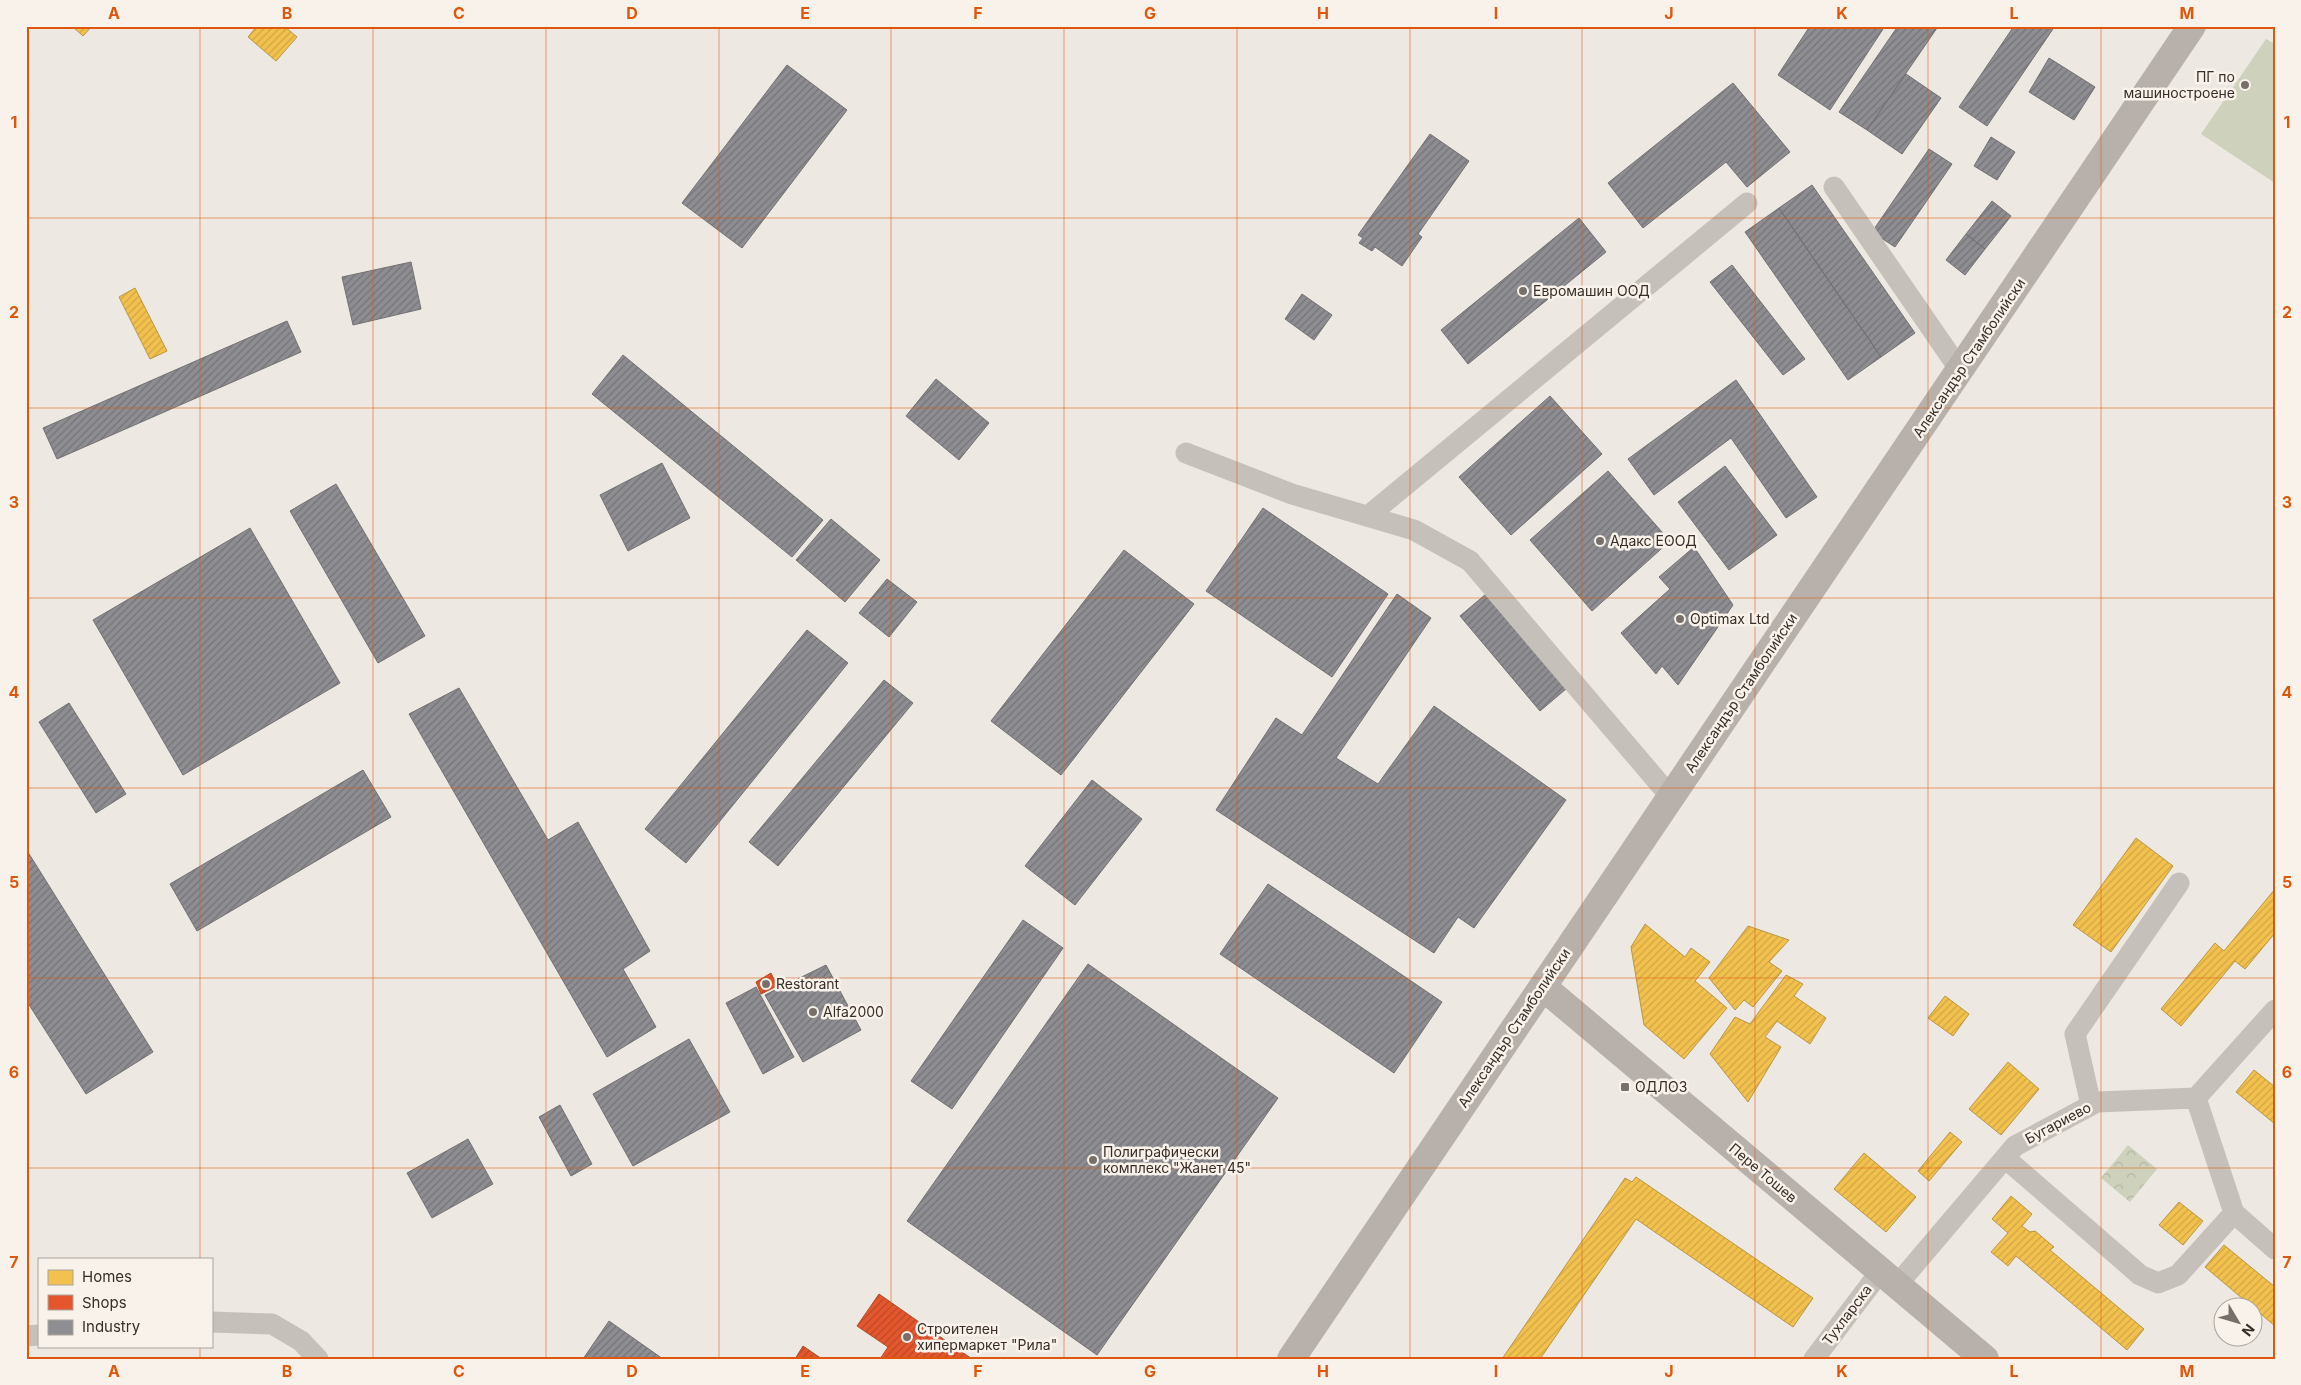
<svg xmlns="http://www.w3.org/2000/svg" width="2301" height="1385" font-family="Inter,sans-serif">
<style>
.forest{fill:url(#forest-crowns)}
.pitch{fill:#ced2bd}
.homes{fill:url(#homes-hatch);stroke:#ba9543}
.shops{fill:url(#shops-hatch);stroke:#b04b2c}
.industry{fill:url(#industry-hatch);stroke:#737072}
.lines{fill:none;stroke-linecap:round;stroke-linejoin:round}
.street{stroke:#c6c0bb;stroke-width:21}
.secondary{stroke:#b7b0ab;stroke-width:28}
.grid{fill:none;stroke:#df570d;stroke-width:1;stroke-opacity:0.55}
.poi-dot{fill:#776f6a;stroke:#f9f2ea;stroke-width:2}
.labels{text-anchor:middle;stroke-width:5;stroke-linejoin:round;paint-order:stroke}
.poi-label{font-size:14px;fill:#372e29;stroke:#f9f2ea;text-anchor:start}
.street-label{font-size:14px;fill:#372e29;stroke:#f9f2ea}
.neatline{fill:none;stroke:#df570d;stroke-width:2}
.grid-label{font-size:16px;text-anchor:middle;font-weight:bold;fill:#df570d}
</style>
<defs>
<pattern id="forest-crowns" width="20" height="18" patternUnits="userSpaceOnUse" patternTransform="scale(1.25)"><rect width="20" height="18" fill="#ced2bd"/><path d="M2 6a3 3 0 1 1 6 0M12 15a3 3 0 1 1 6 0" fill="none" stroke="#b2b5a2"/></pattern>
<pattern id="homes-hatch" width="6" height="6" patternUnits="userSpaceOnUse" patternTransform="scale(1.25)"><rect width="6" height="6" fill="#f2c14e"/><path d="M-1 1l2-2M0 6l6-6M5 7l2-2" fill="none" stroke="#d0a644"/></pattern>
<pattern id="shops-hatch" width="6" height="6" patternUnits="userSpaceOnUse" patternTransform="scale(1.25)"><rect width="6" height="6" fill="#e4572e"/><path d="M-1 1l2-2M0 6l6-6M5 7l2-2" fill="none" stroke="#ba4827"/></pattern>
<pattern id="industry-hatch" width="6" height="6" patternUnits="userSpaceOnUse" patternTransform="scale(1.25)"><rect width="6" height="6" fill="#8d8d92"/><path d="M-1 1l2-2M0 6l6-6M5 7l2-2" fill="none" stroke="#747477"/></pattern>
</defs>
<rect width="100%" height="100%" fill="#ede8e2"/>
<path class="forest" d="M2128,1145l29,24 -27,33 -29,-24z"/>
<path class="pitch" d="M2266,39l9,5v139l-74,-49z"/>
<path class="homes" d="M72,26h20l-9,10z
M257,26h27l13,11 -21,24 -28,-24z
M135,288l32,63 -17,8 -31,-62z
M2136,838l37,28 -62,86 -38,-27z
M2275,889v44l-30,36 -10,-8 -54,65 -20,-17 54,-66 9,8z
M1645,924l40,33 6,-9 19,14 -15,19 32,27 -43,51 -40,-34 -13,-78z
M1748,926l41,14 -20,22 13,9 -29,36 -9,-7 -9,10 -26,-32z
M1786,975l17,9 -9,12 32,22 -16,26 -33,-23 -12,16 16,10 -33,55 -38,-48 25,-37 15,7z
M1945,996l24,18 -16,22 -25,-18z
M2008,1062l31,27 -38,46 -32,-26z
M2254,1070l21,17v37l-39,-32z
M1950,1132l12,10 -33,39 -11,-10z
M1864,1153l52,44 -30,35 -52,-43z
M1636,1177l177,121 -20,29 -157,-108 -96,140h-38l123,-181 7,4z
M2011,1196l21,18 -10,12 8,6 5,-1 19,16 -4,3 94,79 -17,21 -111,-94 -8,10 -17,-14 17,-19 -16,-14z
M2179,1202l24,19 -20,24 -24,-20z
M2224,1245l51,42v39l-70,-59z"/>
<path class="shops" d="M771,973l6,13 -16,8 -5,-12z
M879,1294l93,65h-92l8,-12 -31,-21z
M803,1346l19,13h-27z"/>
<path class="industry" d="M1810,26h75l-55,84 -52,-35z
M1898,26h35l4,2 -70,102 -28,-18z
M2014,26h41l-68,100 -28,-19z
M2049,58l46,29 -21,33 -45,-28z
M787,65l60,45 -105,138 -60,-45z
M1906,74l35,24 -39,56 -35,-24z
M1733,83l57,69 -43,35 -21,-25 -83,66 -35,-45z
M1430,134l39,27 -51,73 4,3 -20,29 -27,-19 -3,4 -13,-8 4,-5 -5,-3z
M1991,137l24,15 -18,28 -23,-14z
M1929,149l23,15 -57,83 -23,-15z
M1812,185l103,148 -34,24 -102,-149z
M1992,201l19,15 -26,33 -19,-15z
M1779,208l102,149 -33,23 -103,-148z
M1579,218l27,34 -138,112 -27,-34z
M1966,234l19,15 -20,26 -19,-15z
M411,262l10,47 -68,16 -11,-48z
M1732,265l73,94 -22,16 -73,-93z
M1302,294l30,21 -18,25 -29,-21z
M287,321l14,31 -244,107 -14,-31z
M623,355l200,165 -31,37 -200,-163z
M936,379l53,44 -30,37 -53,-44z
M1736,380l81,117 -31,21 -55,-80 -77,57 -26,-36z
M1550,396l52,58 -91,81 -52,-58z
M662,463l28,55 -62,33 -28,-56z
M1725,466l52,69 -48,35 -51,-68z
M1608,471l62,70 -78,70 -62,-71z
M336,484l89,152 -47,27 -88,-152z
M1263,508l125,86 -56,83 -126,-86z
M831,519l49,41 -35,42 -49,-42z
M250,528l90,155 -157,92 -90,-155z
M1694,547l39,58 -55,80 -16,-19 -6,8 -35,-41 49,-44 -11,-12z
M1124,550l70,54 -133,171 -70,-54z
M887,579l30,23 -28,35 -30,-24z
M1397,594l34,24 -95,140 42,26 56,-78 132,94 -92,128 -16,-11 -24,36 -218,-143 60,-92 26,17z
M1486,594l80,95 -26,22 -80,-95z
M807,630l41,33 -162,200 -41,-34z
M884,680l29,23 -135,163 -29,-24z
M459,688l89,152 30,-18 72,129 -27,18 33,58 -49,30 -198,-343z
M69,703l57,91 -30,19 -57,-91z
M363,770l28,47 -194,114 -27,-47z
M1092,780l50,39 -67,86 -50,-39z
M26,849l127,203 -67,42 -60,-94z
M1268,884l174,118 -48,71 -174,-119z
M1023,920l40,28 -111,161 -41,-28z
M1088,964l190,134 -181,257 -190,-134z
M826,965l35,65 -58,32 -38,-67z
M756,987l38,70 -31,17 -37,-71z
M689,1039l41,73 -97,54 -40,-72z
M560,1105l32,59 -21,12 -32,-59z
M468,1139l25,45 -61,34 -25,-45z
M609,1321l54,38h-80z"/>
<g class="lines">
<path class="street" d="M1834,187l126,183
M1186,453l106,41 122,36 56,31 200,235
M1368,516l379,-313
M2196,1098l38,115 41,36
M2091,1105l-16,-71 104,-151
M2005,1158l135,117 18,8 20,-8 56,-62
M1897,1285l118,-139 82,-44 99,-4 79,-88
M211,1322l61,2 29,17 17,18
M26,1336l13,-1
M1814,1359l66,-87"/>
<path class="secondary" d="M1543,987l442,372
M1291,1359l901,-1333"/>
</g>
<path class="grid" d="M200,26v1233M373,26v1333M546,26v1333M719,26v1333M891,26v1333M1064,26v1333M1237,26v1333M1410,26v1333M1582,26v1333M1755,26v1333M1928,26v1333M2101,26v1333M26,218h2249M26,408h2249M26,598h2249M26,788h2249M26,978h2249M26,1168h2249M200,1346v13"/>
<g class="poi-dot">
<circle cx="2245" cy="85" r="5"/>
<circle cx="1523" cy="291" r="5"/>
<circle cx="1600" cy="541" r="5"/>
<circle cx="1680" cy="619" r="5"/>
<circle cx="766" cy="984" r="5"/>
<circle cx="813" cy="1012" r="5"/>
<rect x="1620" y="1082" width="10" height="10" rx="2.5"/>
<circle cx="1093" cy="1160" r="5"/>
<circle cx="907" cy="1337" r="5"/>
</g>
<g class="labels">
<g class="poi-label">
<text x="2235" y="82" text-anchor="end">ПГ по<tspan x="2235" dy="16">машиностроене</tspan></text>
<text x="1533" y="296">Евромашин ООД</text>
<text x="1610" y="546">Адакс ЕООД</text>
<text x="1690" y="624">Optimax Ltd</text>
<text x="776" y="989">Restorant</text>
<text x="823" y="1017">Alfa2000</text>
<text x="1635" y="1092">ОДЛОЗ</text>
<text x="1103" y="1157">Полиграфически<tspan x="1103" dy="16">комплекс "Жанет 45"</tspan></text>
<text x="917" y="1334">Строителен<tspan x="917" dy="16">хипермаркет "Рила"</tspan></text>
</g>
<g class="street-label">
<text transform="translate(1969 358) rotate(-56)" y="5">Александър Стамболийски</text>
<text transform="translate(1741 693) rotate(-56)" y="5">Александър Стамболийски</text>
<text transform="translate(1514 1028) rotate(-56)" y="5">Александър Стамболийски</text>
<text transform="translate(2058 1123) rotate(-28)" y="5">Бугариево</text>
<text transform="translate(1763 1173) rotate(40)" y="5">Пере Тошев</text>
<text transform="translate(1847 1315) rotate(-53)" y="5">Тухларска</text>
</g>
</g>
<rect width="2301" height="1385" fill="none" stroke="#f9f2ea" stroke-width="55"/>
<rect x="38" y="1258" width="175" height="90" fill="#f9f2ea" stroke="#aba49d"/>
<rect x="48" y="1270" width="25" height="15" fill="#f2c14e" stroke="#aba49d"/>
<text x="82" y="1282" font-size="15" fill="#372e29">Homes</text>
<rect x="48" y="1295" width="25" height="15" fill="#e4572e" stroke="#aba49d"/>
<text x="82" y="1308" font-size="15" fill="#372e29">Shops</text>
<rect x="48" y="1320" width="25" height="15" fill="#8d8d92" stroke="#aba49d"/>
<text x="82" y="1332" font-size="15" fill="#372e29">Industry</text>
<g transform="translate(2238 1322) rotate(128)"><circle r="24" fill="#f9f2ea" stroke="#aba49d"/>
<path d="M0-4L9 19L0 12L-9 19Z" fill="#776f6a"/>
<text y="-8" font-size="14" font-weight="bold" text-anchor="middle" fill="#372e29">N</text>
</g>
<rect x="28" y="28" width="2246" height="1330" class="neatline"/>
<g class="grid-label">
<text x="114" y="19">A</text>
<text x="287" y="19">B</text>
<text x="459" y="19">C</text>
<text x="632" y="19">D</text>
<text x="805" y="19">E</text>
<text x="978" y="19">F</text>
<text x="1150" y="19">G</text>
<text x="1323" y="19">H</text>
<text x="1496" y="19">I</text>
<text x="1669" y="19">J</text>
<text x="1842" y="19">K</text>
<text x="2014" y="19">L</text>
<text x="2187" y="19">M</text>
<text x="14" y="128">1</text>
<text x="2287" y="128">1</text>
<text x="14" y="318">2</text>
<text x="2287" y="318">2</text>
<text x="14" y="508">3</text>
<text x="2287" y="508">3</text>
<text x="14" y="698">4</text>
<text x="2287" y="698">4</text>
<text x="14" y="888">5</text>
<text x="2287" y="888">5</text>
<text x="14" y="1078">6</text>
<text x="2287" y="1078">6</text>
<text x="14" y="1268">7</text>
<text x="2287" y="1268">7</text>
<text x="114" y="1377">A</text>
<text x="287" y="1377">B</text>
<text x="459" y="1377">C</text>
<text x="632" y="1377">D</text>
<text x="805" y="1377">E</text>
<text x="978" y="1377">F</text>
<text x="1150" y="1377">G</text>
<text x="1323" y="1377">H</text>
<text x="1496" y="1377">I</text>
<text x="1669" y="1377">J</text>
<text x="1842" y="1377">K</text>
<text x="2014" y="1377">L</text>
<text x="2187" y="1377">M</text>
</g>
</svg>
